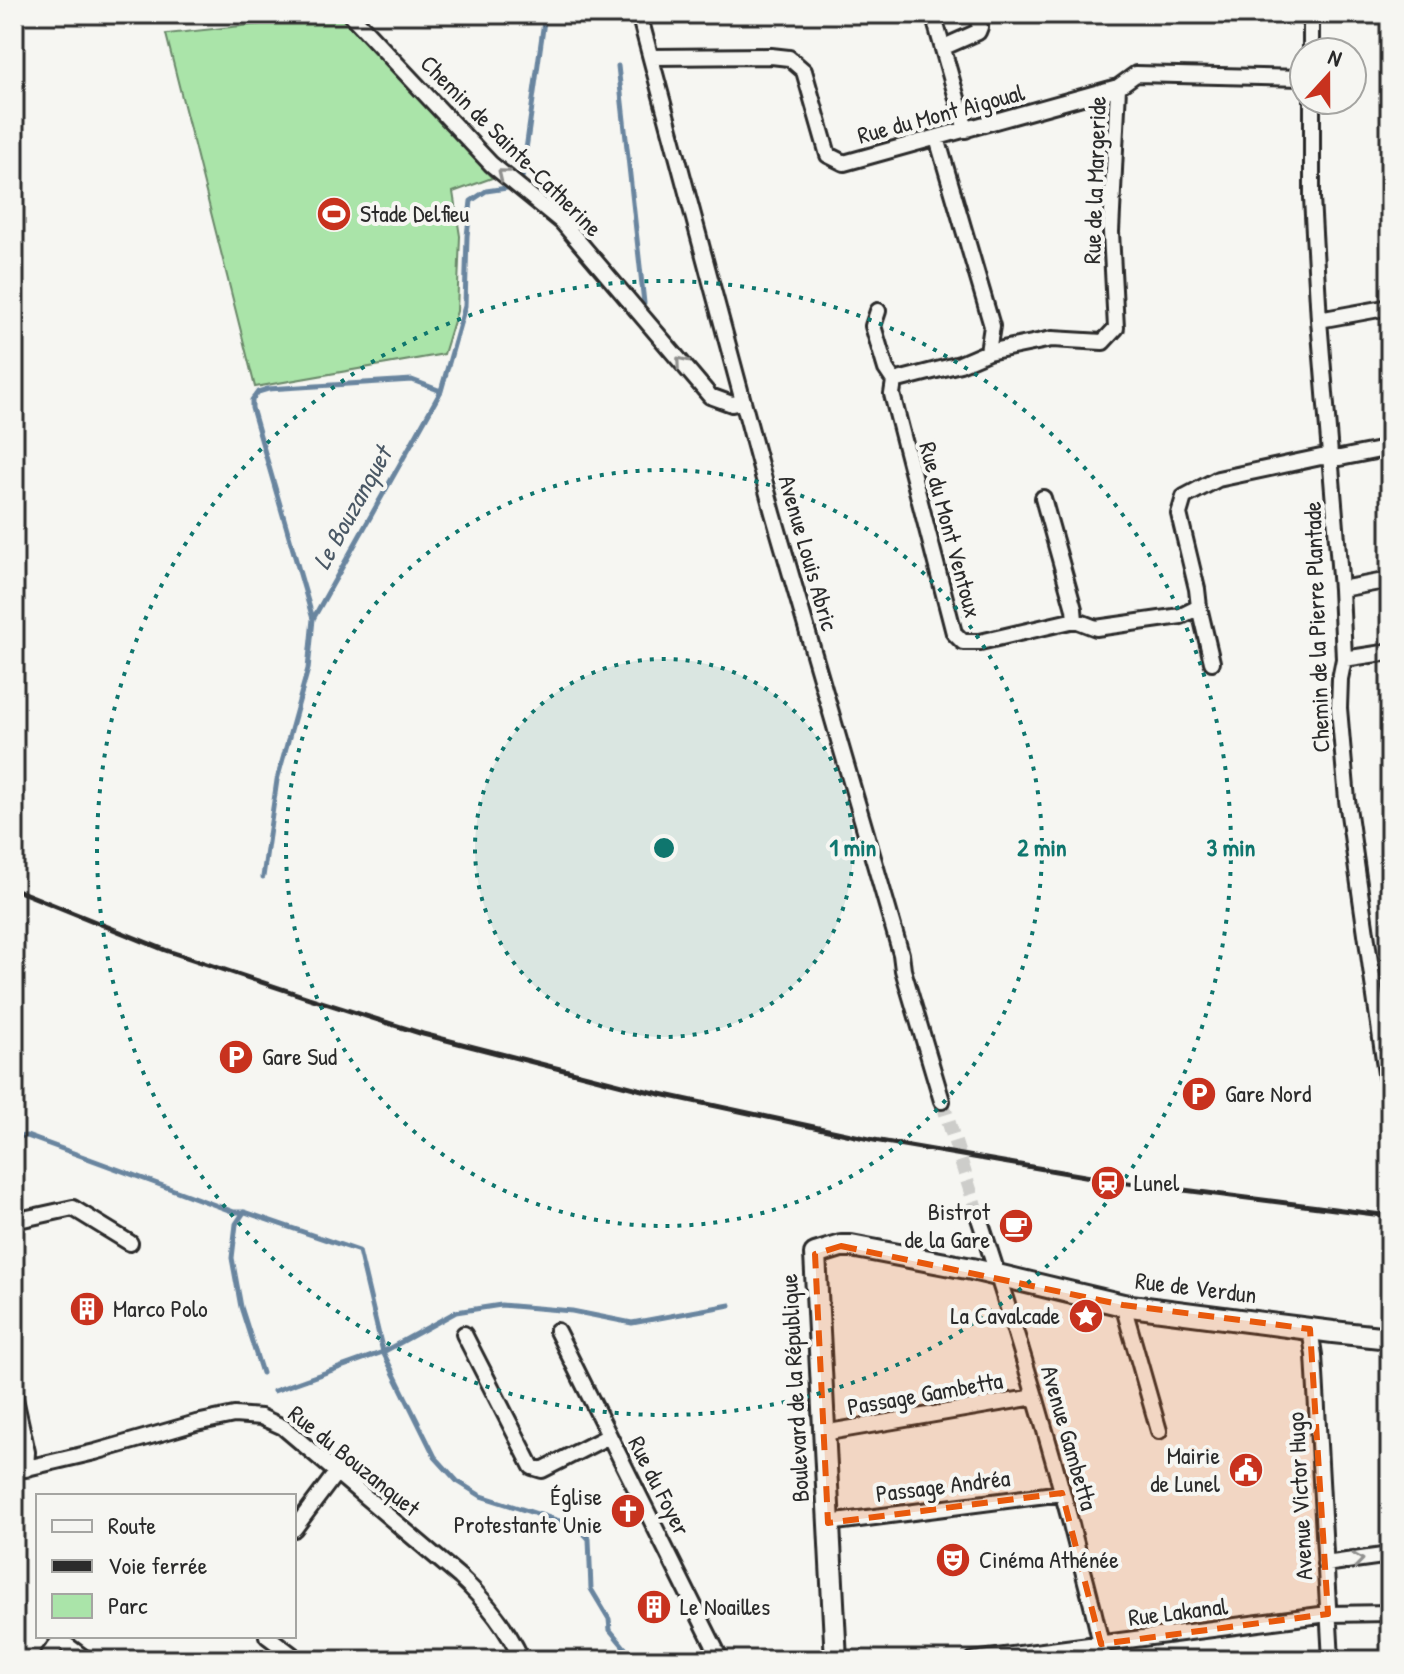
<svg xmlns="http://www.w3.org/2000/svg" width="1404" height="1674" font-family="'Patrick Hand',sans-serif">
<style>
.green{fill:#aae4a9;stroke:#6a886a;stroke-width:2}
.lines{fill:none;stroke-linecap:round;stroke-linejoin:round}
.stream{stroke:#69859f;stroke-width:5}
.street-tunnel{stroke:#cdcdca;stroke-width:14;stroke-dasharray:14 7;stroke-linecap:butt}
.street-casing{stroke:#2b2b2b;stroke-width:20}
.secondary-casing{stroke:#2b2b2b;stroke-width:26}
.street{stroke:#f6f6f2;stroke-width:14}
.secondary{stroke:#f6f6f2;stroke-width:20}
.rail{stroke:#2b2b2b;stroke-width:5}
.oneway{stroke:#90908e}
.marked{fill:#e8590c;fill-opacity:0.2;stroke:#e8590c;stroke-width:6;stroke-dasharray:16 10;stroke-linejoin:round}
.ring{fill:none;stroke:#0f766e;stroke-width:4;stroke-dasharray:4 8}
.labels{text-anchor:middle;stroke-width:8;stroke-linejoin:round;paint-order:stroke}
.street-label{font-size:24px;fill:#2b2b2b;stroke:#f6f6f2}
.poi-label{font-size:24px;fill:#2b2b2b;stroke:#f6f6f2;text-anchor:start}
.water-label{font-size:26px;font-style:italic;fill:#4a5865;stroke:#f6f6f2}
.centre{fill:#0f766e;stroke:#f6f6f2;stroke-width:4}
.ring-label{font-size:24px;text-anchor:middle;font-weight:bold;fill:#0f766e;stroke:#f6f6f2;stroke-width:8;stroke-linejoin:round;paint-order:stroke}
</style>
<rect width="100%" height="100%" fill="#f6f6f2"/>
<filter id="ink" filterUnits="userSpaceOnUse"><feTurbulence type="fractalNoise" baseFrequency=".0125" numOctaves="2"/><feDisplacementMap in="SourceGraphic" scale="16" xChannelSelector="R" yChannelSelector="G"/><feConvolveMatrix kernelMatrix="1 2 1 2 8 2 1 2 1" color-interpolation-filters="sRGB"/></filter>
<g filter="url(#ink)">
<path class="green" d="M346,15l146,163 -39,14 7,44 -3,75 -13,43 -189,33 -89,-353z"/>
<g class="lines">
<path class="stream" d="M618,66l26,237
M522,178l23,-164
M313,619l-61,-211v-8l6,-8 10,-3 144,-9 29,11
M263,877l14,-97 31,-111 5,-50 128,-228 24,-85 2,-70 4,-35 15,-10 21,-3
M14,1137l13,-1 207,76h11l114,39 24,101 52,105 22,24 24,15 97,31 11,12 2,50 18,30 1,11 19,23
M244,1212l-8,12 -4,34 9,49 21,66
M274,1391l109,-39 73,-40 45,-7 71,6 60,12 98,-18"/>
<path class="street-tunnel" d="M942,1101l36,114"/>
<g class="street-casing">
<path id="street" d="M350,14l141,150 71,58 148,174 22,8 10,-2
M639,14l134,499 128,441 2,16 39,131
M933,14l33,116
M944,47l34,-15 2,-5 -4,-13
M1311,52v-38
M651,57l120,-1 18,2 15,13 24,84 16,8 274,-76
M1312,100v98l7,122 22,269 3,70 -4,20 -1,29 8,92 43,302
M937,138l55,188 -4,26 -28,12 -66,17 -2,13 62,239 9,9h17l95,-22 21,8 85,-12 18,-9 -2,-18 -18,-75 5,-17 34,-18 103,-22 19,1 50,-10
M878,311l-5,15 13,43 8,12
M1319,320l71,-13
M988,352l64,-13 51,3 13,-14 -5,-96 7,-145 18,-13 168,4
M1043,498l31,111 1,11
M1341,589l49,-9
M1199,607l13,55
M1344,659l46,-7
M978,1215c34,102 65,205 93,309 11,45 25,90 33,136
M14,1221l59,-13 57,35
M1123,1305l36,126
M1310,1329l4,26 17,305
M557,1331l164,329
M464,1334l68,133 10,3 67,-34
M14,1394l13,58 -1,17
M823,1433l212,-36
M14,1471l81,-19 101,-29 38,-8 27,2 22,10 177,150c26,24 47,50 62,83
M828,1523l234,-30
M294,1529l42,-56
M1325,1564l65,-9
M267,1636l32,24
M45,1660l15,-20 27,20
M973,1660l355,-46 62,-1"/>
</g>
<g class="secondary-casing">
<path id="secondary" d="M836,1660l-21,-406 26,-8h10l121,23 151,36 210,27 57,6"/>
</g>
<use href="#street" class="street"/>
<use href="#secondary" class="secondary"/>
<path class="rail" d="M14,889l151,61 144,48 114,36 219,56 232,50 246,42 270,34"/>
</g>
<defs><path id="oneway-chevron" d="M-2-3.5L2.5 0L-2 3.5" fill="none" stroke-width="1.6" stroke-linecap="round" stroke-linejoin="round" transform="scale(2)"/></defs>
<g class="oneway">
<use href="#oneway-chevron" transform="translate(503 174) rotate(-141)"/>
<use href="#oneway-chevron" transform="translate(681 362) rotate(-130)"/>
<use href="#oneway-chevron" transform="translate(1358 1560) rotate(-8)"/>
</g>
</g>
<path class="marked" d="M841,1246l282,59 187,24 18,285 -227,30 -39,-151 -234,30 -13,-269z"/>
<circle cx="664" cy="848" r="189" fill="#0f766e" fill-opacity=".12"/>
<g class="ring">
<circle cx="664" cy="848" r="189"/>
<circle cx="664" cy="848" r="378"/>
<circle cx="664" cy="848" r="567"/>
</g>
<defs>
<g id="stadium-disc" transform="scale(1.8)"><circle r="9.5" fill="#c8321e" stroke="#f6f6f2"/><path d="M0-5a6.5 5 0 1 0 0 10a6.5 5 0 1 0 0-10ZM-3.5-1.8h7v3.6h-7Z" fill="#fff"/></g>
<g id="parking-disc" transform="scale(1.8)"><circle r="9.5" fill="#c8321e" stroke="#f6f6f2"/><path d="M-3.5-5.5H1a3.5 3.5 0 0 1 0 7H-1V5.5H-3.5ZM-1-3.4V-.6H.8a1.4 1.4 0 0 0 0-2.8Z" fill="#fff"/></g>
<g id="station-disc" transform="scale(1.8)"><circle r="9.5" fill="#c8321e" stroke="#f6f6f2"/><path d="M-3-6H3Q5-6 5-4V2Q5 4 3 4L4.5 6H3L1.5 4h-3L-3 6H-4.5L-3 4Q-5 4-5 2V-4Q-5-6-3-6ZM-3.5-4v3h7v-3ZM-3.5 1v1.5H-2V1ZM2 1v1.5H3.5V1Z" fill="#fff"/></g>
<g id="cafe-disc" transform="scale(1.8)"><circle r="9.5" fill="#c8321e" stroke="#f6f6f2"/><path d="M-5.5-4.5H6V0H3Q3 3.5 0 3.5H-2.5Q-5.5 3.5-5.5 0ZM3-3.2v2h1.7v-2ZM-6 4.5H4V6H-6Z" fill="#fff"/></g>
<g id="building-disc" transform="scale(1.8)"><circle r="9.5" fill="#c8321e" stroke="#f6f6f2"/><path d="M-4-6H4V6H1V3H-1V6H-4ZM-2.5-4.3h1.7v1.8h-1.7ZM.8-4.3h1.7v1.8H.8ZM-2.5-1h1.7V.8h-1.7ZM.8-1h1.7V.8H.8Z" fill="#fff"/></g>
<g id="sight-disc" transform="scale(1.8)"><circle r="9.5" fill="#c8321e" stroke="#f6f6f2"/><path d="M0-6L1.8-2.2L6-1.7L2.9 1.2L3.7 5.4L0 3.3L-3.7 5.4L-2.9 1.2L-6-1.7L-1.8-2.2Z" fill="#fff"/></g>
<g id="civic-disc" transform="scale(1.8)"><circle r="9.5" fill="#c8321e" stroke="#f6f6f2"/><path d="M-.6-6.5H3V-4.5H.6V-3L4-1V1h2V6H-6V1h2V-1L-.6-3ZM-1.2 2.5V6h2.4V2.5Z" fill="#fff"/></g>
<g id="church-disc" transform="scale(1.8)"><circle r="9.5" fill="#c8321e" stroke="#f6f6f2"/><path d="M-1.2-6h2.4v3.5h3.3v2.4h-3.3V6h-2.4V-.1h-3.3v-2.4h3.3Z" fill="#fff"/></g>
<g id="theatre-disc" transform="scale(1.8)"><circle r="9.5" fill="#c8321e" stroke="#f6f6f2"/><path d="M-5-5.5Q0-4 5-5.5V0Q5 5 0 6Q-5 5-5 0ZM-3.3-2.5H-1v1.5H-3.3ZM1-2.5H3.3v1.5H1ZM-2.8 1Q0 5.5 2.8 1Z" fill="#fff"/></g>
</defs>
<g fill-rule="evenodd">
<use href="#stadium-disc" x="334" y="214"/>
<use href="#parking-disc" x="236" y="1057"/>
<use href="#parking-disc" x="1199" y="1094"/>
<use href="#station-disc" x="1108" y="1183"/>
<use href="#cafe-disc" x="1016" y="1226"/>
<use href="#building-disc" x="87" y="1309"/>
<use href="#sight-disc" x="1086" y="1316"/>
<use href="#civic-disc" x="1246" y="1470"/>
<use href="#church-disc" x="628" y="1511"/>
<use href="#theatre-disc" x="953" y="1560"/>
<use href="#building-disc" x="654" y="1607"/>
</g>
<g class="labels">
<g class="street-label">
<text transform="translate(941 114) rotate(-15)" y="8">Rue du Mont Aigoual</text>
<text transform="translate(511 146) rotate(45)" y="8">Chemin de Sainte-Catherine</text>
<text transform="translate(1095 180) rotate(-88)" y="8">Rue de la Margeride</text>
<text transform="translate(950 530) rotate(75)" y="8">Rue du Mont Ventoux</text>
<text transform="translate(808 553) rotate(74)" y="8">Avenue Louis Abric</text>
<text transform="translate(1317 627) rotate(-92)" y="8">Chemin de la Pierre Plantade</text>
<text transform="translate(1196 1288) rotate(7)" y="8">Rue de Verdun</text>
<text transform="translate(795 1388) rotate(-93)" y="8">Boulevard de la République</text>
<text transform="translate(925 1394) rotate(-10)" y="8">Passage Gambetta</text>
<text transform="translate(1069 1438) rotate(74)" y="8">Avenue Gambetta</text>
<text transform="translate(354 1461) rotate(39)" y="8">Rue du Bouzanquet</text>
<text transform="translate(659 1486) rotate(63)" y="8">Rue du Foyer</text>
<text transform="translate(943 1486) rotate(-7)" y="8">Passage Andréa</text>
<text transform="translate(1300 1496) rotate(-93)" y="8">Avenue Victor Hugo</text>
<text transform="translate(1178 1612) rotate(-7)" y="8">Rue Lakanal</text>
</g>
<g class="poi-label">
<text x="360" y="222">Stade Delfieu</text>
<text x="262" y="1065">Gare Sud</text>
<text x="1225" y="1102">Gare Nord</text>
<text x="1134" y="1191">Lunel</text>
<text x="990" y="1220" text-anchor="end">Bistrot<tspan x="990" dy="28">de la Gare</tspan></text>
<text x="113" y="1317">Marco Polo</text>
<text x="1060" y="1324" text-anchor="end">La Cavalcade</text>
<text x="1220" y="1464" text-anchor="end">Mairie<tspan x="1220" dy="28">de Lunel</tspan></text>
<text x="602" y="1505" text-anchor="end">Église<tspan x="602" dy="28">Protestante Unie</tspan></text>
<text x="979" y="1568">Cinéma Athénée</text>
<text x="680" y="1615">Le Noailles</text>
</g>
<g class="water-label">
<text transform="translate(352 508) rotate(-61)" y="9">Le Bouzanquet</text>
</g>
</g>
<circle cx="664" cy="848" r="12" class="centre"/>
<g class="ring-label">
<text x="853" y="856">1 min</text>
<text x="1042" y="856">2 min</text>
<text x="1231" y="856">3 min</text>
</g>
<rect width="1404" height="1674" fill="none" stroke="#f6f6f2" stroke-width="48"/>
<rect x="24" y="24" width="1356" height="1626" fill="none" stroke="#2b2b2b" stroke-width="3" filter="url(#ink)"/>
<rect x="36" y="1494" width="260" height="144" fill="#f6f6f2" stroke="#a5a5a2" stroke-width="2"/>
<rect x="52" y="1520" width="40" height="12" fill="#f6f6f2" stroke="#a5a5a2" stroke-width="2"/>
<text x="108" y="1534" font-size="24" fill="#2b2b2b">Route</text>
<rect x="52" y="1560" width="40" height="12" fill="#2b2b2b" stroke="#a5a5a2" stroke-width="2"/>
<text x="108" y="1574" font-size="24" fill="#2b2b2b">Voie ferrée</text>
<rect x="52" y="1594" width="40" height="24" fill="#aae4a9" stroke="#a5a5a2" stroke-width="2"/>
<text x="108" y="1614" font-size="24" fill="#2b2b2b">Parc</text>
<g transform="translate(1328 76) rotate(21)"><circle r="38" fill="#f6f6f2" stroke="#a5a5a2" stroke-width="2"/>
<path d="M0-6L14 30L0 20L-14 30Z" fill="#c8321e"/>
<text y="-12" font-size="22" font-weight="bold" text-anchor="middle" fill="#2b2b2b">N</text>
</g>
</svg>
